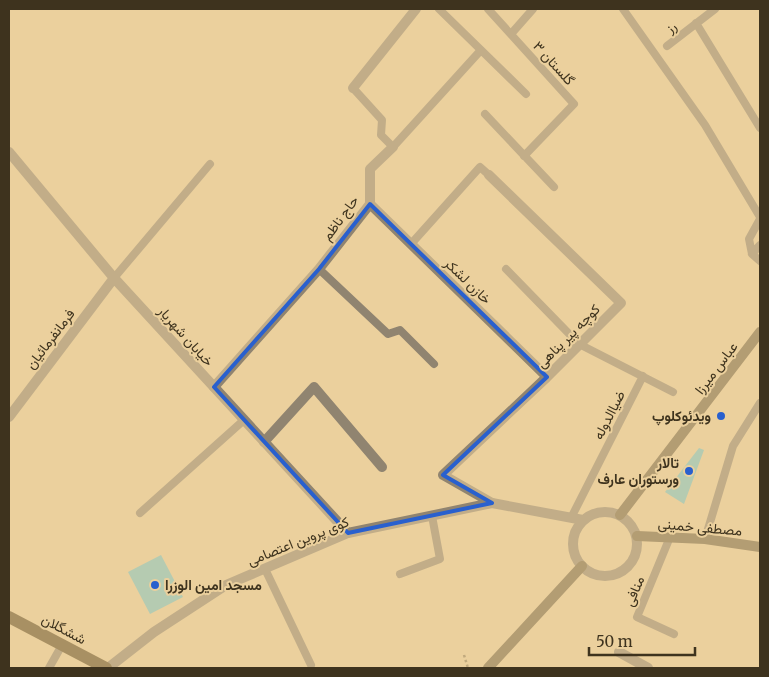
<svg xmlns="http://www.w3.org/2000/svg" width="769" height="677" font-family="Merriweather,Vazirmatn,serif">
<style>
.building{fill:#73c5cb}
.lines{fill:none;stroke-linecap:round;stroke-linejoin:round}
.path{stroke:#8e7c59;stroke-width:2.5;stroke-dasharray:2.5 2.5;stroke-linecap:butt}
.service{stroke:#908470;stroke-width:8}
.minor{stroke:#908470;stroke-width:10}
.tertiary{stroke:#908470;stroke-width:10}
.secondary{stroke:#6f5f40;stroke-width:10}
.primary{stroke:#58441d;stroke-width:12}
.marked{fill:none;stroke:#2960ce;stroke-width:4;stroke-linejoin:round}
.poi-dot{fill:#2960ce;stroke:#ebd09d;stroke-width:2}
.labels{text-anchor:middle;stroke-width:4;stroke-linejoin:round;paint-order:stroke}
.street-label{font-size:14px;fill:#3e331e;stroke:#ebd09d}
.poi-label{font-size:14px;font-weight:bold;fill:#3e331e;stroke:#ebd09d;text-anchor:end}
</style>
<rect width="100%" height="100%" fill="#ebd09d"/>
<path class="building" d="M699,448l5,2 -20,54 -19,-12z
M161,555l22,42 -33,17 -22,-42z"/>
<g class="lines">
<path class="path" d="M464,655l4,13"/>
<path class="service" d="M439,9l87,85
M488,9l86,95 -50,52
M623,9l82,116 55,92
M696,23l64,105
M511,34l22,-25
M667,46l48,-37
M353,88l29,32 -1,15 12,12 88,-97
M485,114l69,73
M760,219l-11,20 3,15 8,7
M411,244l69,-77 9,8
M752,254l8,-9
M319,269l69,65 12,-4 34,34
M506,269l73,75 94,48
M114,278l96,-114
M140,513l104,-93
M571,518l72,-142
M670,537l-33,80 37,17
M705,539l28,-93 27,-43
M265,569l46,96
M400,574l40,-15 -8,-43
M49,668l13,-23"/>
<path class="minor" d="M353,88l63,-79
M489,175l132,128 -74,74 -104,98 49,28
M370,204l177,173
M214,387l105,-118 51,-65v-35l23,-22
M264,442l50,-55 68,80
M619,652l29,16"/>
<path class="tertiary" d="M9,152l105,126 234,255
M9,417l105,-139
M573 544a32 32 0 1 1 64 0a32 32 0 1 1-64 0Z
M108,668l46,-36 72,-47 122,-52 144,-30 91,17"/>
<path class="secondary" d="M620,515l140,-183
M637,536l68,3 55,8
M488,668l94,-102"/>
<path class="primary" d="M9,617l97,51"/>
</g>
<path d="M0 0H769V677H0ZM370,204l177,173 -104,98 49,28 -144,30 -134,-146 105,-118z" fill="#ebd09d" fill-opacity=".55" fill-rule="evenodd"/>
<path class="marked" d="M370,204l177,173 -104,98 49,28 -144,30 -134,-146 105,-118z"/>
<g class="poi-dot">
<circle cx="721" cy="416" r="5"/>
<circle cx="689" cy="471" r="5"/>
<circle cx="155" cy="585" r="5"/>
</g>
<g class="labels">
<g class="street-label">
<text transform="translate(671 27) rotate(-39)" y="5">رز</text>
<text transform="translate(554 63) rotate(48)" y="5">گلستان ۳</text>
<text transform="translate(340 218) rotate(-54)" y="5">حاج ناظم</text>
<text transform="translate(468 281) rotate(44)" y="5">خازن لشکر</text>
<text transform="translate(186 336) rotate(48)" y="5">خیابان شهریار</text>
<text transform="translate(568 336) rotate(-45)" y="5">کوچه پیر پناهی</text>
<text transform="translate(50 339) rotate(-53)" y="5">فرمانفرمائیان</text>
<text transform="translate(716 368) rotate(-53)" y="5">عباس میرزا</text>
<text transform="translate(609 415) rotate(-63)" y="5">ضیاالدوله</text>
<text transform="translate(700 527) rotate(5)" y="5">مصطفی خمینی</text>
<text transform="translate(298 541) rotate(-22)" y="5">کوی پروین اعتصامی</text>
<text transform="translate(634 591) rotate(-67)" y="5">منافی</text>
<text transform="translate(64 629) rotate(28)" y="5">ششگلان</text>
</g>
<g class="poi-label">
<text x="711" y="421">ویدئوکلوپ</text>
<text x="679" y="468">تالار<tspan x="679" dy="16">ورستوران عارف</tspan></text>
<text x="165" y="590" text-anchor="start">مسجد امین الوزرا</text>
</g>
</g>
<rect width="769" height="677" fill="none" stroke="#3e331e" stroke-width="20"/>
<path d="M589 647v8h106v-8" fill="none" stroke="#3e331e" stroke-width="2.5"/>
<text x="596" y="647" font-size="15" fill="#3e331e" stroke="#ebd09d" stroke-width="4" paint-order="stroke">50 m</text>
</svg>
